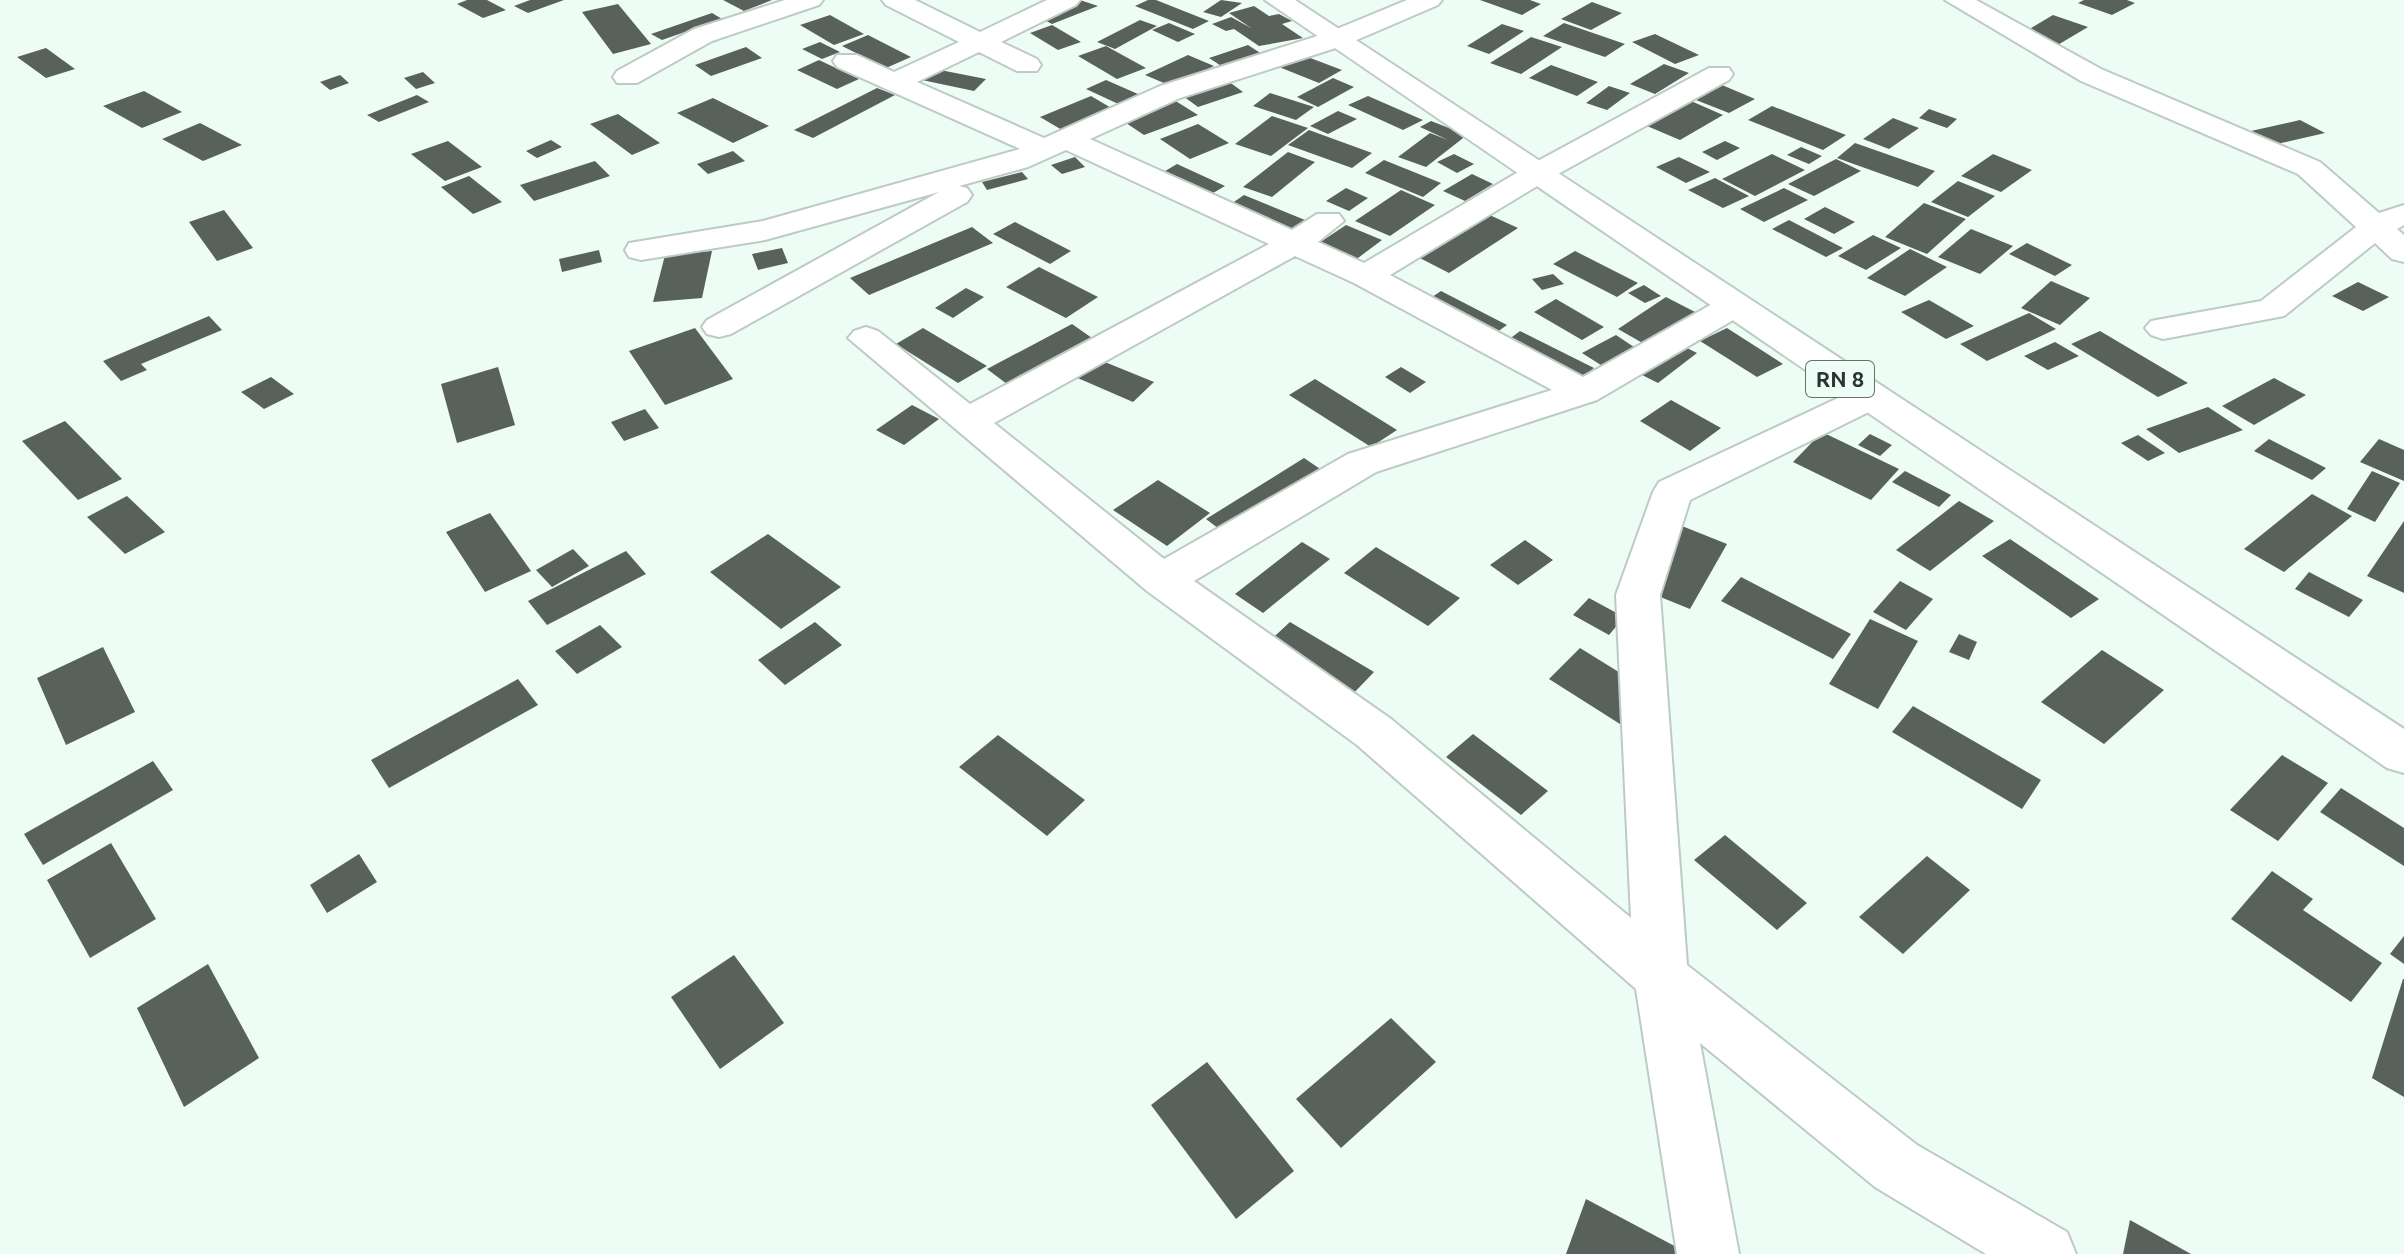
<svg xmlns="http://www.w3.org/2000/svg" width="2404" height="1254" font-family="Ubuntu,sans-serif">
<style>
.building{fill:#59625a}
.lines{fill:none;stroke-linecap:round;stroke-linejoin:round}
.minor-casing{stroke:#bdcbc5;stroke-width:4}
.major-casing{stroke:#bdcbc5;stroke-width:4}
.minor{fill:#fff;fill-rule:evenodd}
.major{fill:#fff;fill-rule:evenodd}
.labels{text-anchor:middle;stroke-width:8;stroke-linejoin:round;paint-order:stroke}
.shield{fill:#edfcf5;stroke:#676f6b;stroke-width:2}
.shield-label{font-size:22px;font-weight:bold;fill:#2d3330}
</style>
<rect width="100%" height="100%" fill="#edfcf5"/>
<path class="building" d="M467,0h20l19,10 -23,8 -26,-14z
M530,0h34l-36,13 -14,-7z
M723,0h49l-28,11z
M1080,0l18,6 -46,18 -15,-8z
M1148,0h8l53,21 -16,8 -58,-23z
M1221,0l21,3 -21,14 -18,-5z
M1480,0h50l11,4 -19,11z
M2084,0h43l8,3 -23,12 -34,-12z
M1592,2l30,11 -31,17 -30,-11z
M618,4l33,40 -38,10 -31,-42z
M1254,6l15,10 10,-2 13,7 -10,3 21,14 -44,8 -25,-17 -8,2 -14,-7 19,-7 20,11 -22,-15z
M712,13l10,6 -60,21 -11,-6z
M830,15l34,19 -30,11 -34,-20z
M2053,15l35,12 -32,19 -35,-12z
M1140,20l17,6 -42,23 -18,-7z
M1169,23l26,11 -17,8 -26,-12z
M1564,23l61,21 -20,13 -62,-21z
M1502,24l22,7 -35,23 -22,-8z
M1052,25l29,17 -23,8 -28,-17z
M1655,34l44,21 -24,9 -43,-22z
M868,35l43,22 -25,11 -44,-22z
M1531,37l31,10 -41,27 -31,-11z
M820,42l20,10 -18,7 -20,-10z
M1248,45l20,13 -39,13 -20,-13z
M1106,46l40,22 -29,11 -39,-23z
M746,47l16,11 -51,18 -16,-11z
M46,48l29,21 -29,9 -29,-21z
M1297,53l45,17 -23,13 -45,-18z
M1188,55l26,11 -43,20 -26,-11z
M819,60l40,19 -22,10 -40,-19z
M1664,64l25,9 -34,21 -25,-10z
M1551,65l47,17 -21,14 -48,-18z
M935,69l51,10 -12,12 -52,-11z
M423,72l12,11 -19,6 -12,-11z
M340,75l9,8 -19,7 -10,-8z
M1333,78l21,9 -36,20 -21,-10z
M1106,80l41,18 -20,10 -41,-19z
M1228,81l15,11 -45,15 -15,-11z
M1722,85l33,14 -26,14 -33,-13z
M1609,86l21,7 -23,17 -21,-7z
M877,88l18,7 -82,43 -19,-8z
M144,91l38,21 -40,16 -39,-22z
M1270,93l44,14 -18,13 -43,-14z
M417,95l12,7 -50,20 -12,-7z
M1091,96l22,13 -51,21 -22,-13z
M1368,96l55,24 -20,10 -55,-25z
M713,98l56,28 -36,17 -56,-30z
M1174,100l24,15 -54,20 -24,-16z
M1691,101l32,14 -43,25 -33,-14z
M1772,106l74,29 -23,15 -75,-30z
M1929,109l28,10 -10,9 -28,-10z
M1338,111l19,8 -29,15 -18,-8z
M618,114l42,29 -28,12 -42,-31z
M1272,116l36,12 -37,28 -36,-12z
M1893,118l26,10 -30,21 -26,-10z
M2300,120l25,13 -48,11 -26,-13z
M1431,121l36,14 -41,32 -28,-10 32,-24 18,7 -28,-13z
M200,123l42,22 -39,16 -41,-22z
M1198,124l31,19 -39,16 -30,-20z
M1309,130l63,23 -20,15 -64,-23z
M551,140l11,7 -25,11 -11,-7z
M448,141l34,26 -37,14 -34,-27z
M1725,141l15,7 -23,12 -15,-8z
M1855,143l80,28 -17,16 -81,-29z
M1801,147l21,9 -13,8 -22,-9z
M733,151l12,10 -37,13 -11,-10z
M1288,152l27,10 -43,35 -29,-10z
M1454,154l20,10 -17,9 -20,-11z
M1772,154l33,16 -50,26 -33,-17z
M1993,154l39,16 -31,22 -40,-16z
M1075,157l10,10 -23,7 -11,-9z
M1679,157l31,15 -24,11 -30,-16z
M1836,159l25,12 -47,25 -26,-12z
M1384,160l57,23 -18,14 -58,-24z
M595,161l15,15 -76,25 -14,-16z
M1177,164l48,22 -22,13 -48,-22z
M1022,172l6,7 -41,11 -5,-8z
M1472,174l21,10 -28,17 -22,-10z
M469,176l33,26 -29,12 -32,-27z
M1715,178l34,18 -26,12 -35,-18z
M1958,181l37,15 -27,21 -37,-15z
M1346,188l22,10 -19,13 -23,-10z
M1784,188l24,12 -44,22 -24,-13z
M1401,190l34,15 -45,31 -35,-15z
M1244,195l61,25 -19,13 -61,-25z
M1924,203l42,16 -39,35 -42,-17z
M1825,207l30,15 -21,12 -30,-15z
M224,210l29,38 -36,13 -28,-39z
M1483,212l35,16 -69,45 -35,-18z
M1789,220l54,28 -17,9 -54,-28z
M1015,222l56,29 -21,13 -57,-30z
M1346,225l36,15 -32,24 -37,-17z
M972,227l21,16 -124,52 -19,-17z
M1971,229l42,17 -33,28 -42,-17z
M1873,235l28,13 -35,22 -28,-14z
M2027,243l45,22 -17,11 -46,-22z
M782,248l6,15 -30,7 -6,-16z
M1910,249l37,18 -42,29 -38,-18z
M599,250l3,12 -40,10 -3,-13z
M712,251l-10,47 -49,4 12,-47z
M1575,251l63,32 -21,14 -64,-33z
M1039,267l59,30 -32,21 -60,-31z
M1553,274l11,10 -22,6 -10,-11z
M2051,281l39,17 -30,27 -39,-17z
M2358,282l31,15 -26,14 -31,-15z
M1644,285l17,11 -16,7 -17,-10z
M966,288l18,9 -31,21 -18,-10z
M1441,291l66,34 -21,15 -66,-35z
M1666,297l29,15 -49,33 -28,-16z
M1556,299l48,28 -22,13 -48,-28z
M1929,300l45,26 -28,13 -45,-27z
M2029,313l27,16 -69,32 -27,-17z
M209,316l13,14 -81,34 6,6 -26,11 -18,-20z
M1072,324l20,14 -85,46 -20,-15z
M695,328l38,51 -68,26 -36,-54z
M923,328l64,38 -29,17 -62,-39z
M1727,328l56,36 -26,13 -57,-36z
M1520,331l74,37 -20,16 -74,-38z
M2100,331l88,52 -30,14 -87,-53z
M1616,335l21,14 -33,18 -22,-14z
M1673,341l24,12 -39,30 -24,-12z
M2055,342l24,14 -31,14 -24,-14z
M1095,358l59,24 -21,20 -60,-26z
M498,367l17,58 -58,18 -16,-59z
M1401,367l25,15 -16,11 -25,-16z
M271,377l23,17 -30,15 -23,-17z
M2274,378l32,17 -52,30 -32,-19z
M1315,379l82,51 -26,17 -82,-52z
M1671,400l50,28 -31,23 -50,-30z
M912,405l27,14 -35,26 -28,-15z
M2208,407l35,23 -64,23 -33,-24z
M645,409l14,19 -35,13 -13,-19z
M65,421l57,58 -44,21 -56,-59z
M1822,432l77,37 -28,31 -78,-38z
M1870,434l22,11 -12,11 -22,-11z
M2138,435l27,18 -17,8 -27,-18z
M2269,439l57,29 -14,12 -58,-29z
M2379,439l25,11v31l-44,-19z
M1304,458l25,17 -98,63 -25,-19z
M1905,471l46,24 -12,12 -47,-25z
M2372,471l28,12 -25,39 -28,-13z
M1158,480l52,33 -43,33 -54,-36z
M2312,494l40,22 -68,56 -40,-23z
M127,496l38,36 -40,22 -38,-37z
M1959,501l35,20 -64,50 -34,-21z
M490,513l41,58 -46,21 -39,-60z
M2404,521v72l-37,-17z
M1682,526l45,18 -37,65 -47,-19z
M768,534l73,53 -60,42 -71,-57z
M2010,539l89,60 -28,19 -89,-62z
M1525,540l28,20 -35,25 -28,-20z
M1302,542l28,17 -67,54 -28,-19z
M1376,547l84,51 -32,28 -84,-53z
M573,549l16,17 -37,21 -16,-17z
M626,551l20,23 -99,51 -19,-24z
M2309,572l54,28 -14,17 -54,-28z
M1741,577l110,57 -18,25 -112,-58z
M1900,581l33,18 -27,31 -33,-18z
M1589,598l35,19 -15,18 -36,-20z
M1870,619l48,22 -40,68 -49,-25z
M815,622l27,23 -57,40 -27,-25z
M1290,622l84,50 -24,25 -85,-52z
M600,625l22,22 -45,27 -22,-23z
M1959,634l18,8 -8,18 -20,-8z
M103,647l32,65 -69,33 -29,-67z
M1580,648l71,44 -31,32 -71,-45z
M2102,650l62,40 -60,54 -63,-42z
M518,679l20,26 -149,83 -18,-28z
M1913,706l128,74 -19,29 -130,-77z
M1473,734l75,57 -27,24 -75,-58z
M998,735l87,65 -38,36 -88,-69z
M2282,755l46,28 -50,58 -48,-31z
M153,761l20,29 -130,75 -19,-31z
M2341,788l63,40v38l-84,-54z
M1725,835l82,68 -30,27 -83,-70z
M111,843l45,76 -66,39 -43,-78z
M359,854l18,28 -50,31 -17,-28z
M1927,856l43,34 -67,64 -44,-37z
M2272,871l41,28 -10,11 79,53 -31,39 -120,-83z
M2404,936v28l-14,-10z
M734,955l50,68 -64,46 -49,-72z
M208,964l51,94 -75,49 -47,-99z
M2403,979h1v118l-32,-19z
M1391,1018l45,44 -95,86 -45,-49z
M1207,1062l87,109 -58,48 -85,-114z
M1586,1199l98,52v3h-118z
M2130,1220l61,34h-68z"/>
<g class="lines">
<g class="minor-casing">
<path id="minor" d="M785,0h38l-4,5 -107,36 -75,42h-20l-4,-6 4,-6 77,-42z
M882,0h33l65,32 67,-32h33l-4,5 -75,37 36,17 4,6 -4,6h-20l-38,-19 -62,30 127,56 116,-52 167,-53 80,-33h35l-4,5 -93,40 -165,53 -90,41 202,91 25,-16h22l5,7 -26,21 46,21 161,-95 184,-100h20l4,6 -4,6 -182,100 -157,95 193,102 138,-78 12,-3 12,3 5,7 -5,7 -148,87 -221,72 -182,109 197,138 240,199 -15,-323 37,-103 6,-10 196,-92 13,-4 13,4 6,8 -6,8 -191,94 -30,95 27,370 230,180 150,87 9,22h-90l-111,-67 -175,-144 39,211h-62l-41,-265 -279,-244 -210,-154 -299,-253 6,-7 12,-4 12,4 92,73 299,-160 -203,-94 -38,17 -69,19 8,2 5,7 -5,7 -236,132 -12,3 -12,-3 -5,-7 5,-7 232,-128 -174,48 -124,20 -12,-3 -4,-7 4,-7 134,-22 257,-72 -183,-82 -4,-6 4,-6h20l37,17 65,-30 -73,-37zM1295,256l59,27 198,107 -204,64 -184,105 -170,-136z
M1945,0h31l125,69 219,93 59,51 25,-8v20l-7,4 7,6v27l-12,-3 -17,-16 -91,73 -121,23 -12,-4 -6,-7 6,-7 110,-20 95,-74 -58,-53 -217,-93z"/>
</g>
<g class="major-casing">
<path id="major" d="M1265,0h30l1109,729v44l-17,-5z"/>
</g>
<use href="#minor" class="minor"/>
<use href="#major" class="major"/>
</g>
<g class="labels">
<rect class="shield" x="1806" y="361" width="68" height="36" rx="6"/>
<g class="shield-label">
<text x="1840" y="387">RN 8</text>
</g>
</g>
</svg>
